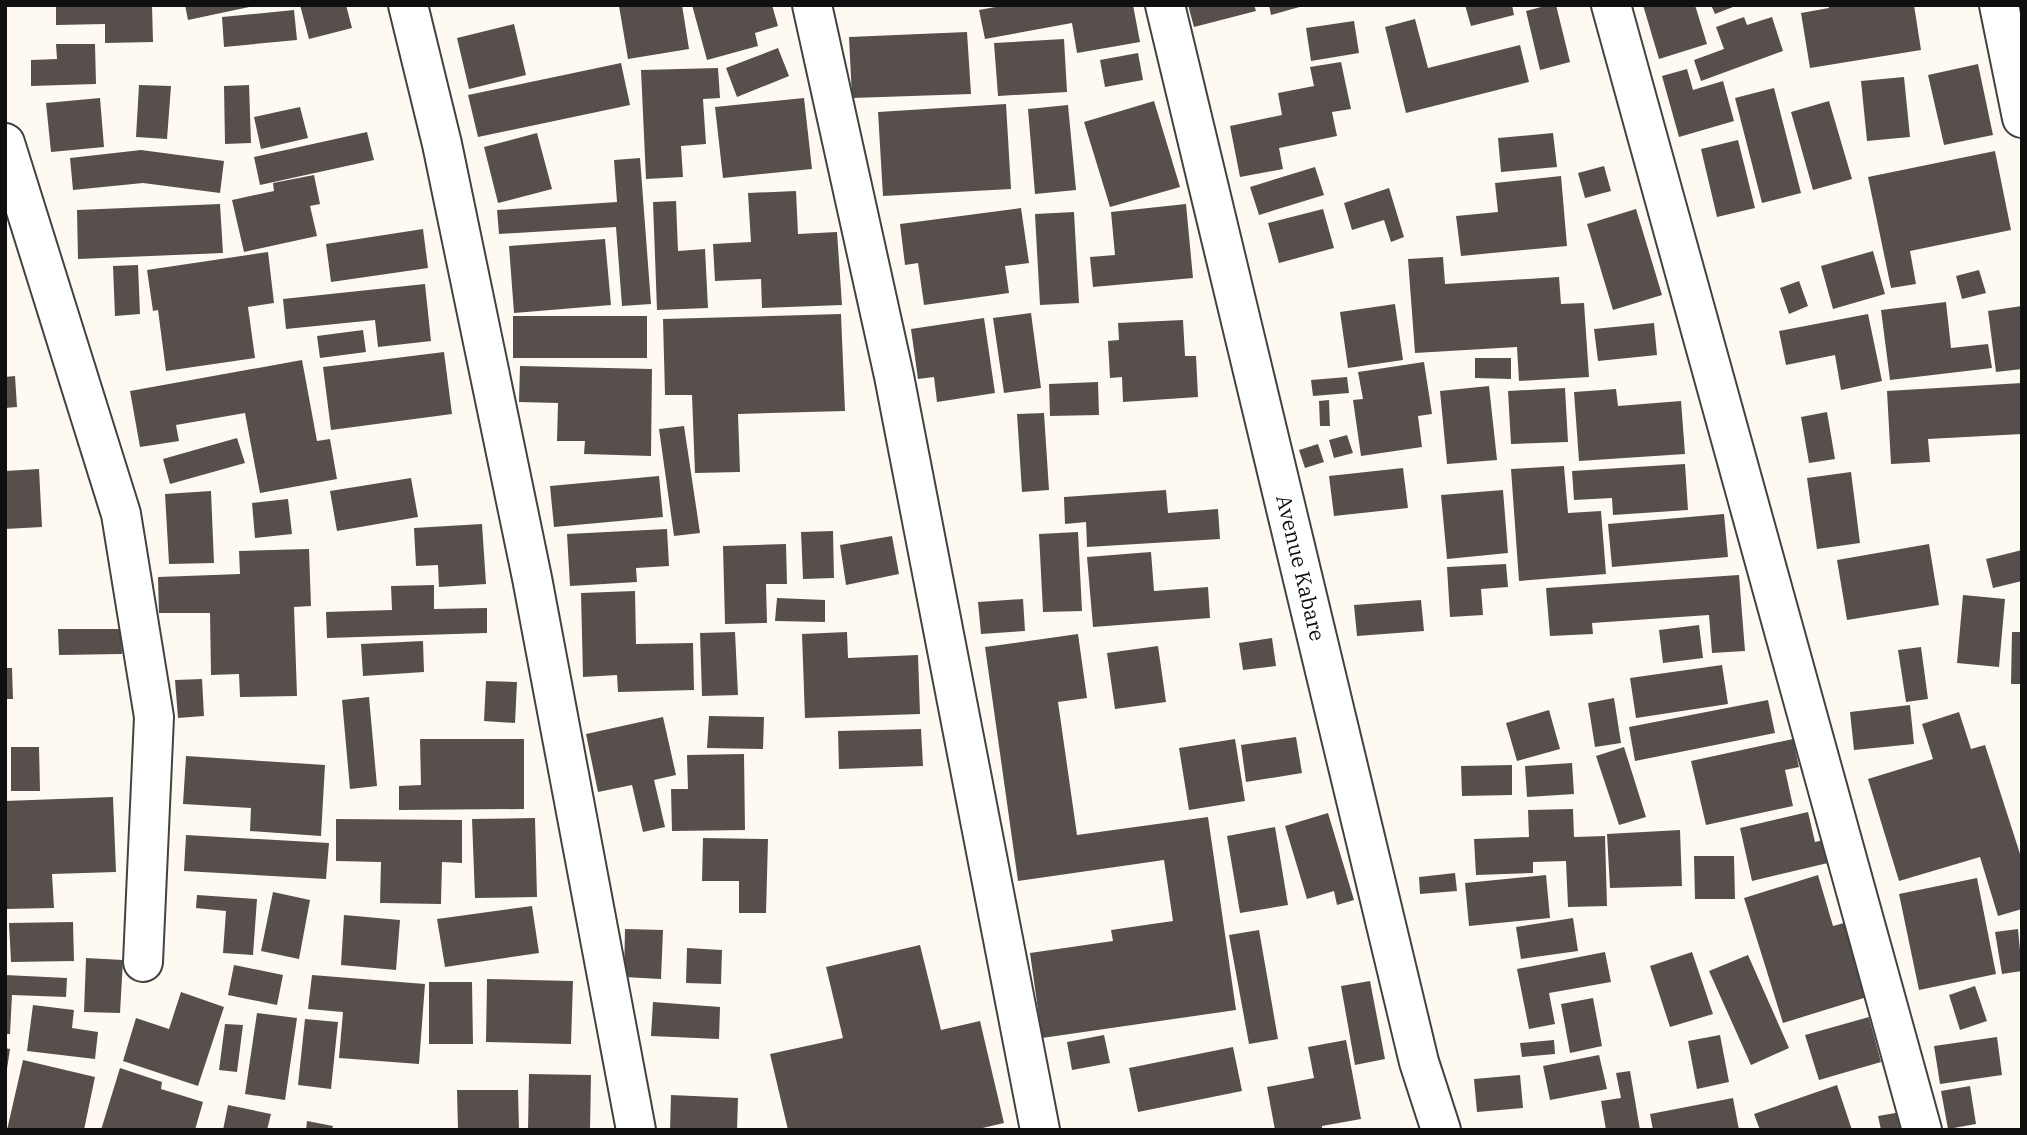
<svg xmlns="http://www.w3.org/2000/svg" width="2027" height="1135" font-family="'IBM Plex Serif',serif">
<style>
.building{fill:#574f4c}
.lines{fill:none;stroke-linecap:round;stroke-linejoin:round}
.minor-casing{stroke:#424242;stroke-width:42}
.minor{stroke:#fff;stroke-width:38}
.labels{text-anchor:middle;stroke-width:7;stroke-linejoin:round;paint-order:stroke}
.street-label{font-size:21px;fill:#0f0f0f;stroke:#fff}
</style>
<rect width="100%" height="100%" fill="#fefaf1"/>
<path class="building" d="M56,5h96l1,37 -48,1v-19l-49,1z
M185,5h69v1l-66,14z
M300,5h46l6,23 -43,11z
M682,5l7,44 -61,10 -9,-53z
M692,5h80l6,21 -23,7 3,13 -51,14z
M1006,5h127l7,37 -63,11 -5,-30 -87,16 -6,-29z
M1188,5h66l2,6 -62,16z
M1269,5h34v1l-32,9z
M1465,5h47l2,10 -43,11z
M1549,5h7l14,57 -30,8 -14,-59z
M1643,5h52l12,39 -48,15z
M1711,5h27l-23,9z
M1828,5h86l7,45 -111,18 -9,-55 28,-5z
M294,10l3,30 -73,7 -2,-30z
M1744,17l3,8 25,-8 11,34 -82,30 -7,-21 30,-11 -8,-22z
M1415,19l13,49 92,-23 9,37 -123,31 -21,-86z
M1354,21l5,32 -48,8 -5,-33z
M514,24l12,51 -57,14 -12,-51z
M967,32l4,62 -119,4 -3,-61z
M1064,39l3,53 -69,4 -4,-53z
M56,44h39l1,40 -65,2v-26l26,-1z
M778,48l11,28 -52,21 -11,-29z
M1138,53l5,27 -38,7 -5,-27z
M1341,62l10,47 -19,3 5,24 -58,12 4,21 -43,8 -10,-51 52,-11 -4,-22 36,-7 -4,-19z
M621,63l9,42 -152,32 -10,-42z
M1978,64l15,71 -49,10 -16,-70z
M718,68l2,30 -17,1 3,45 -25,2 2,31 -37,2 -5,-109z
M1687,69l6,21 30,-9 11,40 -55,16 -17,-61z
M1904,77l6,60 -43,4 -6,-60z
M139,85l32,1 -4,53 -31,-2z
M249,85l2,58 -26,1 -1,-58z
M1774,88l27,105 -39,10 -27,-105z
M100,98l4,49 -53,5 -5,-49z
M804,98l8,71 -89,9 -8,-71z
M1154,101l26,86 -70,20 -26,-85z
M1829,101l23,78 -39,11 -22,-78z
M1006,104l5,85 -128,7 -5,-84z
M1068,105l8,85 -41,4 -7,-85z
M300,107l8,31 -47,11 -7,-32z
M367,132l7,28 -114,25 -6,-28z
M537,133l15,56 -54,14 -14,-56z
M1553,133l4,34 -56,5 -3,-34z
M1738,140l17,68 -38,9 -16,-68z
M141,150l83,11 -4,32 -77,-10 -70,7 -3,-32z
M1995,151l16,79 -101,21 6,33 -25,4 -23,-111z
M640,158l11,146 -29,2 -6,-79 -117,7 -2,-24 120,-8 -3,-42z
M1604,166l7,25 -26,7 -7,-25z
M1315,167l9,28 -65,20 -9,-28z
M314,175l6,29 -10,2 7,30 -73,16 -12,-52 42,-9 -1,-8z
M1561,176l6,70 -106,10 -5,-40 42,-4 -3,-29z
M1389,188l15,49 -13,5 -7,-22 -32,10 -8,-27z
M796,191l2,43 39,-2 5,73 -80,3 -1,-29 -46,2 -2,-37 38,-2 -3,-49z
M676,201l2,50 27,-2 3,59 -51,2 -4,-108z
M220,204l3,49 -145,6 -1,-49z
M1186,204l7,74 -100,9 -3,-30 25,-2 -4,-43z
M1021,208l8,55 -24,3 4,27 -85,12 -6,-42 -13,2 -5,-41z
M1323,209l11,39 -55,15 -11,-40z
M1636,209l26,86 -49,15 -26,-86z
M1074,212l5,91 -39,2 -5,-91z
M423,229l5,39 -97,14 -5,-38z
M605,239l6,66 -97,8 -5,-67z
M1873,251l12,43 -52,15 -12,-43z
M268,252l6,51 -26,4 7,51 -89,13 -8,-61 -5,1 -6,-41z
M1443,257l2,27 114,-7 2,27 23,-1 5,74 -70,4 -2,-34 -102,6 -7,-94z
M138,265l2,49 -25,2 -2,-50z
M1979,270l7,23 -24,6 -6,-23z
M1799,281l9,25 -19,8 -9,-26z
M425,284l6,57 -53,6 -3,-27 -89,9 -3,-30z
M1946,302l5,46 37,-4 4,24 -102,12 -9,-70z
M1395,304l8,56 -55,8 -8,-56z
M2022,306v63l-26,3 -8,-61z
M1031,313l10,75 -37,5 -11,-75z
M841,314l4,97 -107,3 2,58 -45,1 -3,-78h-27l-2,-76z
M1868,314l14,67 -41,9 -6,-35 -49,10 -7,-34z
M513,316h134v42h-134z
M984,318l11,75 -58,9 -3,-25 -16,2 -7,-50z
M1183,320l2,36h11l2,41 -75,5 -1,-25 -12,1 -2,-37 11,-1 -1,-17z
M1654,323l3,32 -59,6 -4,-32z
M363,330l3,22 -46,6 -3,-22z
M444,352l8,62 -121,16 -8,-63z
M1475,358h36v21l-36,-1z
M302,360l15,81 13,-2 7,40 -77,14 -15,-80 -69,12 3,16 -39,6 -10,-56z
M1424,362l8,52 -14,2 4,31 -61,9 -8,-56 10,-1 -5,-27z
M520,366l132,3 -1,87 -67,-2 1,-13h-28l1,-38 -39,-1z
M15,376l2,31 -12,1v-31z
M1347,377l2,16 -36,3 -2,-16z
M1098,382l1,33 -49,1 -1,-32z
M2022,383v51l-94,5 2,23 -39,2 -4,-73z
M1489,386l8,74 -50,4 -7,-73z
M1565,388l3,54 -57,2 -3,-53z
M1616,389l2,17 63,-5 4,53 -106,7 -5,-69z
M1329,400l1,26h-10l-1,-25z
M1827,412l8,47 -26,4 -8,-46z
M1044,413l5,77 -27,2 -5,-78z
M684,426l16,107 -26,3 -15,-107z
M1347,435l6,18 -19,5 -5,-18z
M237,438l8,25 -75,21 -7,-25z
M1318,444l6,18 -19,6 -6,-18z
M1685,464l3,46 -75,5 -1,-17 -38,2 -2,-29z
M1564,466l4,47 33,-2 5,63 -87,7 -8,-112z
M1403,468l5,40 -74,8 -5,-40z
M39,469l3,58 -37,2v-58z
M1851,472l9,71 -43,6 -10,-71z
M659,476l4,41 -109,10 -4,-41z
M411,478l7,39 -81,14 -7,-40z
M1166,490l2,23 50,-4 2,30 -133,8 -1,-25 -21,2 -1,-27z
M1503,490l5,63 -61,6 -6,-64z
M211,491l3,72 -45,1 -4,-70z
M288,499l4,35 -37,4 -3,-35z
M1724,514l4,43 -116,10 -4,-43z
M482,524l4,60 -47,3 -1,-22 -22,1 -2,-38z
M667,529l2,37 -33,2 1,14 -67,4 -3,-52z
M833,531l1,47 -31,1 -2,-47z
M1078,532l4,79 -39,1 -4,-78z
M892,536l7,38 -53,11 -6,-40z
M786,544l1,40h-21l1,39 -42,1 -2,-78z
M1929,544l10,61 -92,15 -10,-60z
M309,549l2,57 -17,1 3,89 -57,1 -1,-23 -28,1 -1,-62h-51l-1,-36 82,-3 -1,-23z
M2022,550v31l-29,7 -7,-29z
M1151,552l3,39 54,-4 2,31 -117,9 -6,-70z
M1506,564l2,23 -27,2 2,26 -33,2 -3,-50z
M1739,575l6,76 -33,2 -3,-38 -117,8 1,11 -43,2 -4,-48z
M434,585v24l53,-1v25l-160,5 -1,-26 66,-2 -1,-24z
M635,591l1,53 57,-1 1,47 -76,2 -1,-17 -34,2 -2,-84z
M1963,595l42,4 -6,68 -42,-4z
M777,598l48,2v22l-50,-1z
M1023,599l2,32 -44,3 -3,-32z
M1421,600l3,31 -67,5 -3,-31z
M1699,625l4,33 -40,5 -4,-33z
M58,629h63l1,25 -63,1z
M735,632l3,63 -36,1 -2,-63z
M847,632l1,26 70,-3 2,59 -115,4 -3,-84z
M2012,632h10v52h-11z
M1078,634l9,64 -29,4 19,133 131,-18 28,193 -194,28 -12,-85 83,-12 -2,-11 62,-9 -9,-61 -146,21 -33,-234z
M1272,638l4,28 -33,4 -4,-27z
M423,641l1,31 -61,4 -2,-32z
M1158,646l8,56 -51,7 -8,-56z
M1921,647l7,52 -22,3 -8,-52z
M1722,665l6,39 -92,14 -6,-40z
M5,668h7l1,31h-8z
M202,679l2,37 -26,2 -3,-38z
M486,681l31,1 -2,41 -31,-2z
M369,697l8,89 -27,3 -8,-89z
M1614,698l7,45 -26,4 -7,-44z
M1768,700l7,33 -140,28 -6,-34z
M1910,705l4,39 -60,6 -4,-38z
M1549,710l11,39 -43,12 -11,-38z
M1959,712l12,37 14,-4 37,115v49l-24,7 -18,-59 -81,24 -31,-102 65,-20 -11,-35z
M709,716l55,1 -1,32 -56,-1z
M663,717l13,58 -22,5 11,47 -22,5 -11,-47 -34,7 -12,-58z
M921,729l2,37 -84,3 -1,-38z
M1296,737l6,36 -56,9 -5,-37z
M420,739h104v70l-125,1v-24l22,-1z
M1235,739l10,62 -56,9 -10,-62z
M1793,739l6,28 -14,3 8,36 -87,19 -15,-64z
M11,747h28l1,44h-29z
M1624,747l22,70 -27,8 -23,-69z
M744,754l1,76 -73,1 -1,-42h17l-1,-34z
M186,756l139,9 -4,71 -71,-5 1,-23 -68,-4z
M1572,763l2,31 -47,3 -2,-31z
M1512,765v30l-50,1 -1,-30z
M113,797l3,75 -64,2 2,34 -49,1v-108z
M1573,809l1,28 31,-1 2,70 -39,1 -2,-46 -33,1v11l-57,2 -2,-36 55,-2 -1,-27z
M1808,812l7,30 8,-2 5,23 -76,18 -12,-53z
M1328,813l26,87 -17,5 -3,-14 -27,8 -22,-73z
M535,818l2,79 -62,1 -3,-79z
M336,819l126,1v43l-20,-1 -1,42 -61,-1 1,-41 -45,-1z
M1275,827l13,78 -48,8 -13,-77z
M1680,830l2,56 -72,2 -3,-54z
M186,835l143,8 -3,36 -142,-8z
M703,838l65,1 -2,74h-27v-32h-37z
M1694,856h40l1,43h-40z
M1455,873l2,18 -37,3 -1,-17z
M1546,875l4,43 -81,8 -4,-43z
M1818,875l15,51 11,-3 23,74 -84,26 -39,-125z
M1977,878l19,96 -77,16 -20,-96z
M273,892l37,8 -11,59 -38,-8z
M197,895l60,4 -4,56 -30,-2 3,-42 -30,-3z
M532,906l7,47 -94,14 -8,-48z
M344,915l56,5 -4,50 -55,-5z
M1573,918l5,33 -57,8 -5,-32z
M73,922l1,39 -63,1 -2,-39z
M625,929l38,1 -2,49 -37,-2z
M2018,929l4,42 -20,3 -7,-42z
M1259,930l19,109 -29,5 -20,-109z
M920,945l21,85 39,-9 24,102 -30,7h-186l-18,-76 73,-16 -17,-71z
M687,948l35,2 -1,34 -35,-1z
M1605,952l6,30 -62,11 6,31 -26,5 -12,-60z
M1692,952l21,62 -43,13 -20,-61z
M1748,955l41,93 -38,17 -42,-94z
M86,958l37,2 -3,53 -36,-1z
M234,965l49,10 -6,30 -49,-10z
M5,975l62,3 -1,19 -54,-2 -2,39h-5z
M312,975l113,9 -6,80 -80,-6 4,-46 -35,-3z
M487,979l86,2 -2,63 -85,-2z
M1370,981l15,78 -30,6 -14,-79z
M429,982h43l1,62h-44z
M1975,986l12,35 -27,9 -11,-35z
M181,992l43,15 -26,79 -75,-25 13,-43 33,11z
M1593,998l9,48 -32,7 -9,-49z
M653,1002l67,5 -1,32 -68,-3z
M33,1005l41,5 -2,18 26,4 -3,27 -68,-8z
M257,1013l40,5 -12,82 -40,-6z
M1869,1017l12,45 -62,18 -14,-45z
M305,1019l33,3 -7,67 -33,-4z
M225,1024l18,1 -6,47 -18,-2z
M1104,1035l6,28 -38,7 -5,-28z
M1720,1035l9,47 -32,7 -9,-48z
M1997,1037l5,38 -62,9 -6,-38z
M1346,1040l15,79 -39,7v4h-47l-8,-43 47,-9 -6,-31z
M1554,1040l1,14 -33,3 -2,-14z
M1233,1047l9,44 -104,21 -9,-44z
M5,1048l5,1 -3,20 -2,-1z
M1599,1055l8,34 -57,11 -7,-34z
M23,1060l72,17 -11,53h-77z
M120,1068l42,14 -1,7 42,13 -8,28h-94z
M1630,1071l10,59h-34l-5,-29 20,-3 -5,-25z
M529,1074l62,1 -1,55h-62z
M1520,1075l3,33 -46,4 -3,-33z
M1837,1085l15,45h-92l-6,-16z
M1970,1086l6,38 -28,5 -7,-38z
M457,1090h61l1,40h-61z
M671,1095l67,3 -1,32h-67z
M1733,1098l6,32h-86l-3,-16z
M228,1105l43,9 -4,16h-44z
M1901,1112l4,18h-24l-3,-14z
M307,1121l26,5 -1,4h-26z"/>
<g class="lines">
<g class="minor-casing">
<g id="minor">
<path d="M408,5l34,139 90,434 104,552"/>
<path d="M812,5l82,371 146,754"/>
<path id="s1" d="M1165,5l254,1057 22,68"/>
<path d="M1611,5l311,1125"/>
<path d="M1999,5l23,113"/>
<path d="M5,143l116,371 33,203 -11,245"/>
</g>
</g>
<use href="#minor" class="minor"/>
</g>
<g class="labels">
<g class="street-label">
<text dy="7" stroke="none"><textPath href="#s1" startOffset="579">Avenue Kabare</textPath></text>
</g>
</g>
<rect width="2027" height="1135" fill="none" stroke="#0f0f0f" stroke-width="14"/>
</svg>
